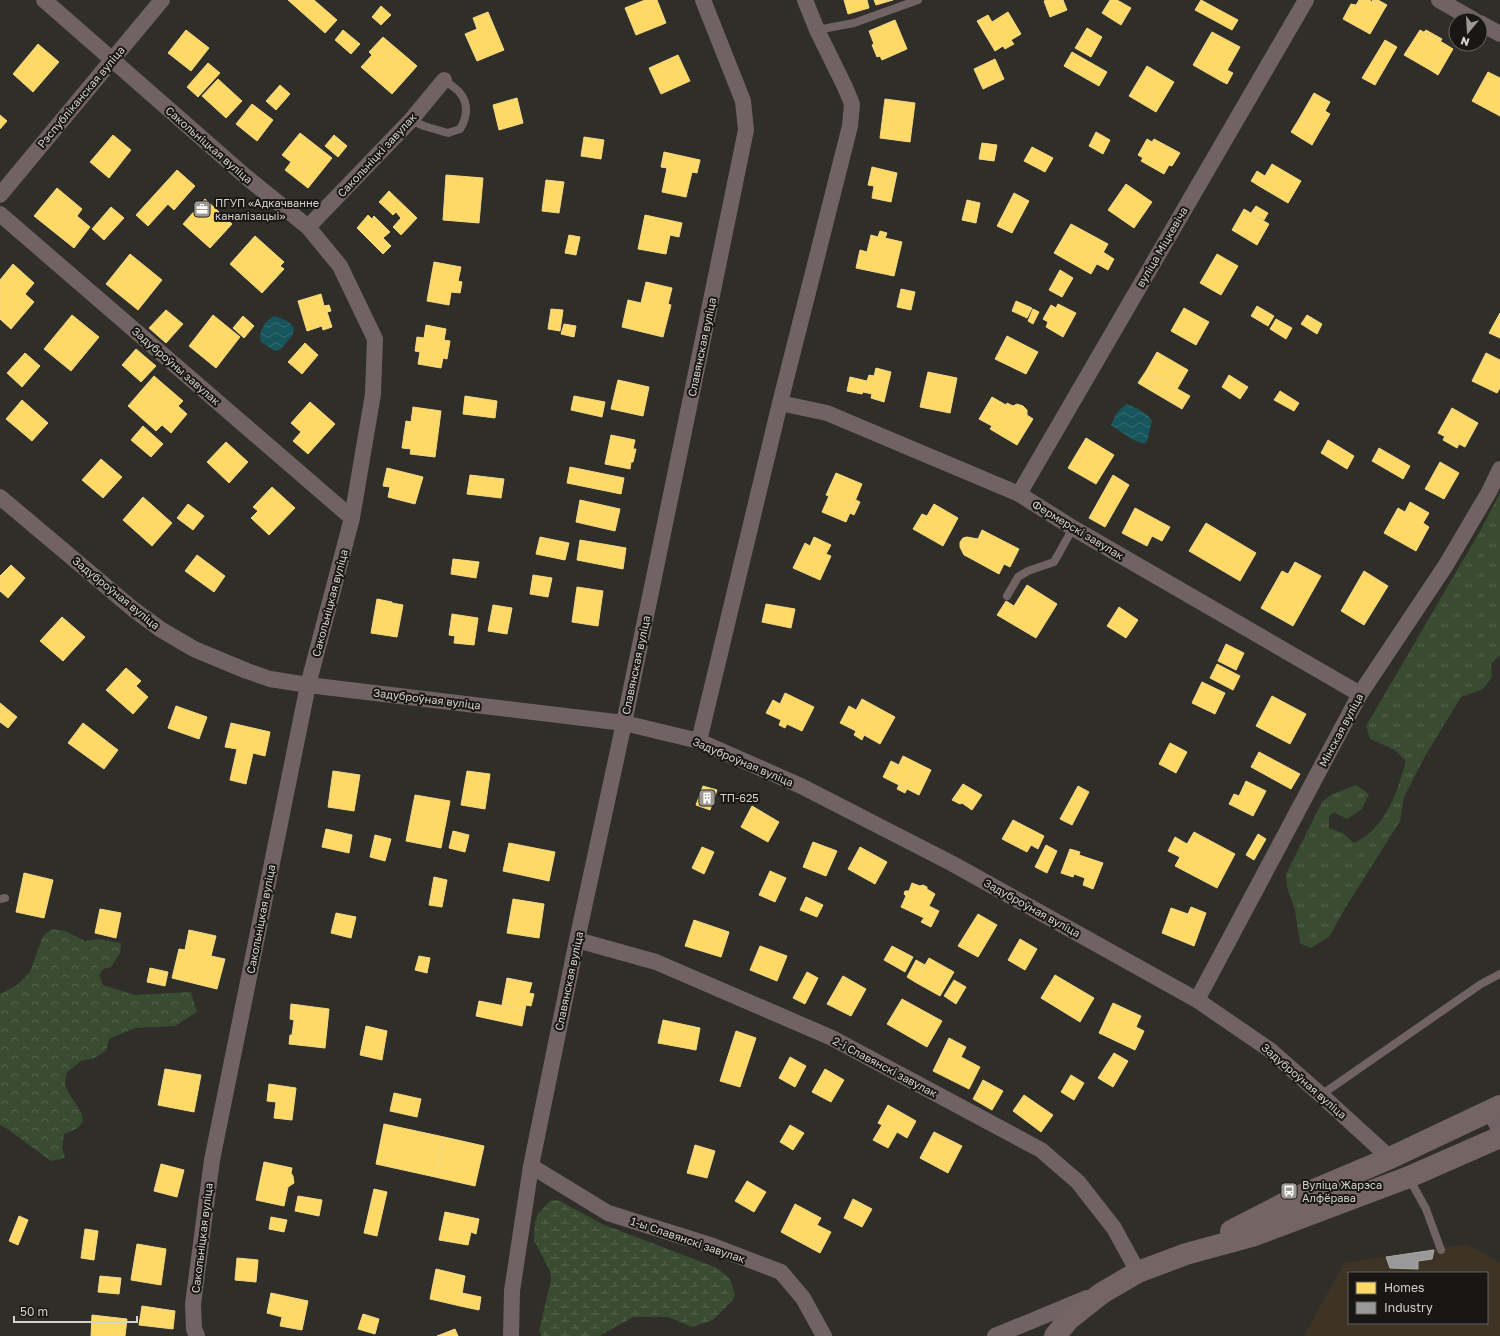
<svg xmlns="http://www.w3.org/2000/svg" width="1500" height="1336" font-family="'Golos Text',sans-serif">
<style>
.industrial{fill:#3d3425;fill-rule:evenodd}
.grass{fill:url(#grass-tufts)}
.forest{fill:url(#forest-crowns)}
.wetland{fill:url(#wetland-marsh)}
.water{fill:url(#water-waves)}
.homes{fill:#ffd966;stroke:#f3d785}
.industry{fill:#999;stroke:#abaaa9}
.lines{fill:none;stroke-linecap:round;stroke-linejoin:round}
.lane{stroke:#716364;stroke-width:8}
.street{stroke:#716364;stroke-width:16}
.secondary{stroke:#746464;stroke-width:22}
.labels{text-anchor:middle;stroke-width:4;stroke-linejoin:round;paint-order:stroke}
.street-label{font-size:11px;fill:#d6d3ce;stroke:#191713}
.poi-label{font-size:11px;fill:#d6d3ce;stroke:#191713;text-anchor:start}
</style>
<defs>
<pattern id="grass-tufts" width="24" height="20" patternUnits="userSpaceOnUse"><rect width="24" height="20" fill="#394c32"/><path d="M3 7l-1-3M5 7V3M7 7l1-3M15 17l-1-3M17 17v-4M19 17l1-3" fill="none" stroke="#55654e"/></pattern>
<pattern id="forest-crowns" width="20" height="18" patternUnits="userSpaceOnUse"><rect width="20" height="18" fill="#394c32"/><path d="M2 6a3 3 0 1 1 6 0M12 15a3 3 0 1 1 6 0" fill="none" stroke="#55654e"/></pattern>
<pattern id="wetland-marsh" width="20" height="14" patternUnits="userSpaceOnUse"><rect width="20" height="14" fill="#394c32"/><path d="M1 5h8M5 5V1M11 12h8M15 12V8" fill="none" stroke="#55654e"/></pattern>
<pattern id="water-waves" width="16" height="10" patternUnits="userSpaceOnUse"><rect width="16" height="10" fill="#17565c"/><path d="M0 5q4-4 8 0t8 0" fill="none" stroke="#386d72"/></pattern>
</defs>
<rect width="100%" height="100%" fill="#302e28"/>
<path class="industrial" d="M1467,1244l33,19v73h-196l40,-73zM1349,1273h138v50h-138z"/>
<path class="grass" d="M1500,493v162l-9,9 1,13 -9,12 -22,8 -36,59 -21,41 -4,24 -56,89 -15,27 -18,11 -11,-5 -5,-33 -8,-23 -1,-13 36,-72 9,-7 25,-10 13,9 -7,15 -15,10 -13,-7 -5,4v12l14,5 11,10c32,-15 43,-50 52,-82l-11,-11 -25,-11 -4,-13 113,-193z"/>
<path class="forest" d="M52,929l13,2 20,10 13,-2 23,4 -1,10 -9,14 -8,2 -4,6 4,10 32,10 56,-3 6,20 -22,14 -40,2 -26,11 -3,12 -12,7 -13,3 -14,11c-1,4 -3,11 -1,15 8,21 34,35 -2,47l-2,14 3,10 -14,3 -45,-33 -6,-3v-131l17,-9 13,-13 13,-36z"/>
<path class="wetland" d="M558,1200l44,24 115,44 13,11 5,16 -4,7 -18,18 -21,7 -24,-10h-35l-34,19h-57l-3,-5 12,-51 -1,-9 -16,-31 1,-18 3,-8 12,-13z"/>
<path class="water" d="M274,316c29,9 22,16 6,34l-5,1 -14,-9c-3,-11 4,-21 13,-26z
M1126,404c10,4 21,8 26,17 -3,8 -2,16 -7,23l-12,-4 -22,-15 5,-11z"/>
<path class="homes" d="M288,0h26l23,20 -12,13z
M645,0h12l9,23 -30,12 -11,-27z
M844,0h23l2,8 -21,6z
M874,0h19l-17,5z
M1046,0h17l4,10 -17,7 -6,-16z
M1110,0h7l14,8 -10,17 -19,-12z
M1201,0l37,20 -6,10 -37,-20z
M1359,0h10l16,8 -15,26 -27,-15 8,-15 5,1z
M1373,0h5l9,5 -2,3 -13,-7z
M381,6l10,9 -10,10 -9,-8z
M488,12l16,38 -27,11 -12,-27 12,-5 -4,-11z
M1008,12l13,22 -10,6 3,4 -9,5 -2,-3 -8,5 -18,-30 11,-6 4,7z
M895,20l12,29 -25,11 -2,-4 -3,1 -5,-12 2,-1 -5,-13z
M1087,28l15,9 -11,20 -16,-9z
M186,30l23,18 -18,23 -23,-18z
M343,30l17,14 -9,10 -16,-14z
M1420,30l25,14 -15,26 -26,-15z
M1426,30l16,9 -2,3 -16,-10z
M1212,32l28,15 -19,34 -28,-16z
M383,37l34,29 -25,28 -31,-27 11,-12 -3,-3z
M1385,40l12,7 -22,38 -13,-7z
M38,44l21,18 -26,30 -20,-18z
M1445,44l8,5 -15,26 -8,-5z
M1072,52l35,20 -8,14 -35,-20z
M678,55l12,26 -29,13 -12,-26z
M995,59l9,20 -21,10 -9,-20z
M208,63l12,10 -22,24 -11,-10z
M1147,66l27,16 -18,30 -27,-16z
M1227,70l6,3 -6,11 -6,-3z
M1488,72l12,6v38l-28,-15z
M218,79l24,22 -16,17 -24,-22z
M280,85l10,9 -14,16 -10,-9z
M1314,93l16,9 -5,9 5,3 -10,17 -21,-12z
M517,98l6,25 -24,7 -6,-25z
M885,99l30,4 -5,39 -30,-4z
M252,104l21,16 -16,21 -21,-17z
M0,115l7,6 -7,8z
M1299,119l21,12 -8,14 -21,-13z
M1096,132l14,8 -7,14 -14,-8z
M300,133l32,25 -24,30 -23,-18 6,-8 -9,-7z
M113,135l18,15 -22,28 -19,-16z
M334,135l13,11 -9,11 -13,-11z
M584,137l20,3 -3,19 -20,-3z
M1147,139l5,3 2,-3 26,14 -8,13 -3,-1 -5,9 -23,-13 2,-3 -5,-3z
M982,143l15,2 -3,16 -15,-2z
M1032,147l21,11 -8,14 -21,-11z
M664,152l36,8 -3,13 -5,-1 -6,25 -24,-5 5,-24 -6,-1z
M1272,164l29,17 -13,22 -29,-17z
M872,167l25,6 -6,29 -19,-4 2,-12 -6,-1z
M177,170l18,16 -21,24 -18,-17z
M1257,171l8,5 -6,10 -8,-5z
M446,175l37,3 -4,45 -36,-3z
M546,180l18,2 -5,31 -17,-2z
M1126,184l26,18 -18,26 -26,-18z
M57,188l25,21 -5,7 13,11 -16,21 -40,-32z
M389,191l28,27 -16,17 -8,-8 8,-9 -5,-6 -3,3 -14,-13z
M156,193l12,11 -20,22 -12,-11z
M1014,193l15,8 -17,32 -15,-7z
M205,199l27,25 -22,24 -27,-24z
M967,200l13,3 -4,20 -14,-3z
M1256,206l12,7 -4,7 -13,-7z
M111,207l13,11 -20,22 -12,-11z
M1244,209l25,15 -12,21 -25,-15z
M368,215l4,4 2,-3 16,16 -7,6 8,8 -8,8 -26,-26z
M645,215l37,8 -3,14 -9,-2 -4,19 -28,-5z
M1071,224l37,20 -17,30 -37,-21z
M880,231l7,2 -2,5 17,4 -8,34 -38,-8 4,-18 7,2 4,-17 7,2z
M569,235l11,2 -4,18 -11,-2z
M255,236l29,26 -4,4 4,3 -22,24 -32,-29z
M1103,252l11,7 -6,11 -11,-6z
M130,254l32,26 -24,30 -32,-26z
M1217,254l21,12 -17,29 -21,-12z
M434,262l27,5 -3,14 4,1 -2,11 -9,-1 -2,13 -22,-4z
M13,264l21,19 -9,11 9,8 -23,27 -11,-10v-39z
M1060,270l13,8 -11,19 -13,-7z
M646,282l26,6 -4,16 3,1 -8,32 -41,-10 6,-27 13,3z
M901,289l14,3 -4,18 -14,-3z
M321,294l3,12 5,-1 2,6 -4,1 5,15 -9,3 -1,-4 -15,5 -9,-30z
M1016,301l16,7 -5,10 -15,-7z
M1058,304l18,9 -13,24 -17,-10 2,-5 -5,-3 8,-14 5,3z
M1257,306l17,10 -6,10 -17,-10z
M1184,308l25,14 -13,23 -25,-14z
M551,309l12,1 -3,21 -12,-2z
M1033,309l6,3 -6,12 -5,-3z
M166,310l17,14 -17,19 -17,-15z
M1500,313v25l-11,-5z
M72,315l27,22 -28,34 -27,-22z
M213,315l27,22 -24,31 -27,-22z
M1307,315l15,9 -5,10 -16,-10z
M243,316l11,10 -10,12 -11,-10z
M1276,319l16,9 -6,11 -16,-10z
M564,324l12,2 -2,11 -13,-3z
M426,325l20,4 -2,11 6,1 -3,18 -4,-1 -2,10 -23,-4 2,-12 -5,-1 2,-14 7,1z
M1007,336l31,16 -12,22 -31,-15z
M305,343l13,12 -16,19 -14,-12z
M136,349l20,17 -15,16 -19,-17z
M1157,352l31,18 -11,19 -31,-18z
M25,353l15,13 -18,21 -15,-14z
M1486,353l14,7v28l-3,5 -25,-12z
M876,368l15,4 -7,30 -13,-4 1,-4 -9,-2 -1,2 -15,-3 3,-14 17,4 2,-6 5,1z
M1146,371l9,5 -7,13 -10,-6z
M928,372l29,6 -7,35 -30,-6z
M1229,375l19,12 -8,12 -18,-12z
M154,376l29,25 -5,5 9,8 -16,19 -9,-8 -6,6 -28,-25z
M1155,376l35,20 -8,13 -34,-20z
M618,380l31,7 -6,29 -32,-7z
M1280,391l19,12 -5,8 -20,-11z
M465,396l32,5 -2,17 -32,-4z
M574,396l31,6 -3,15 -31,-7z
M992,397l14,8 1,-2 6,3 4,-2 6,2 4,4v5l6,4 -16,26 -27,-16 2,-3 -13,-7z
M22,400l26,23 -16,18 -26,-22z
M310,402l25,22 -27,30 -15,-13 8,-9 -10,-9z
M413,407l28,4 -6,46 -25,-3 1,-5 -9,-1 4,-27 5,1z
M1452,408l26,15 -13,24 -27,-14z
M143,426l20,18 -12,13 -20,-17z
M611,435l24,5 -2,9h3l-3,13h-2l-1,7 -25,-5z
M1445,436l14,8 -2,4 -14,-8z
M1086,438l28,17 -18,29 -28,-16z
M1328,440l26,16 -7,13 -26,-16z
M226,442l22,20 -19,21 -22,-21z
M1379,448l31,18 -7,13 -31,-18z
M101,459l21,18 -19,21 -21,-18z
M1440,462l19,11 -15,26 -19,-10z
M570,467l54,11 -3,16 -54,-11z
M387,468l36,9 -8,27 -27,-7 2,-10 -7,-1z
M836,473l26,11 -9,22 -27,-11z
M470,475l34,4 -3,19 -34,-4z
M1113,475l16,10 -24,42 -16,-9z
M272,487l23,21 -26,27 -18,-17 7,-7 -5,-4z
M829,496l24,10 -7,16 -24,-10z
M143,497l29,26 -20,23 -29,-26z
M580,500l40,9 -5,22 -39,-9z
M856,500l4,2 -6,13 -4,-2z
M1410,502l19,11 -6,10 6,4 -13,24 -32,-18 14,-25 7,4z
M188,504l16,12 -11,14 -16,-12z
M934,504l24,14 -15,28 -30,-17 9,-15 5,2z
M1135,508l35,19 -8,14 -10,-5 -5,10 -25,-13z
M1206,523l50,30 -16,28 -51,-30z
M982,530l37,19 -9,18 -6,-3 -5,10 -31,-17 -4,-2 -4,-8v-5l3,-4 4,-1 11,2z
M540,537l29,6 -4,17 -29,-6z
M814,537l17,8 -5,9 5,2 -11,24 -27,-12 12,-25 5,3z
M580,540l46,8 -3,21 -46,-9z
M197,555l28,21 -11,16 -29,-21z
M453,559l26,3 -3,16 -25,-4z
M1295,562l26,14 -28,50 -32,-18 21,-37 6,3z
M11,565l14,13 -17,20 -8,-7v-15z
M1364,571l24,15 -24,39 -23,-14z
M533,575l19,3 -4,19 -18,-3z
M1027,585l30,19 -21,34 -39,-23 9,-14 8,5z
M577,587l26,4 -5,35 -26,-4z
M377,599l15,3v1l11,2 -6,32 -26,-4z
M766,604l29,5 -4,19 -29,-6z
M493,605l19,3 -5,26 -19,-3z
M1119,607l19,13 -12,18 -19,-12z
M452,614l26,4 -4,27 -20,-2 1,-7 -6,-1z
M62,617l23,20 -22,24 -23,-20z
M1226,644l18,9 -8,17 -18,-9z
M1217,664l23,12 -7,14 -23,-12z
M126,668l15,13 -5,5 12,11 -15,17 -27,-24z
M1202,682l23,11 -10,21 -23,-11z
M785,693l29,14 -12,24 -15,-7 -2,4 -6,-3 2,-5 -15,-7 7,-13 7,4z
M1272,696l34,18 -16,30 -34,-18z
M862,699l33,18 -15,27 -16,-9 -2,5 -8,-5 2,-4 -16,-8 9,-17 7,4z
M0,703l17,14 -9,11 -8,-6z
M176,706l31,11 -8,22 -31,-11z
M83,723l35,27 -14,19 -36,-26z
M231,723l39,9 -5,24 -12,-3 -7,31 -16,-4 7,-31 -12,-2z
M1170,743l17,9 -11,21 -17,-9z
M1259,752l41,22 -9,15 -40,-22z
M903,756l28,14 -12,25 -28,-14z
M891,761l8,4 -8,16 -8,-4z
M333,771l27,4 -6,36 -26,-4z
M467,771l23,3 -5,35 -24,-4z
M1246,781l20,10 -13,25 -24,-12 5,-10 5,2z
M963,784l19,11 -10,15 -10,-7 -2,1 -8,-4z
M899,785l8,4 -2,4 -8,-4z
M703,786l14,4 -7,20 -14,-5z
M1078,786l11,6 -17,33 -12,-6z
M415,795l35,6 -9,47 -35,-7z
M752,806l27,16 -11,20 -27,-15z
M1013,820l31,16 -6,13 -7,-4 -4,7 -25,-13z
M326,829l26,6 -3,18 -27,-6z
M453,831l16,4 -4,17 -16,-4z
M1194,832l41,22 -18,34 -42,-22 5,-9 -12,-6 7,-14 12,7z
M1258,834l8,5 -12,21 -8,-5z
M375,835l16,4 -6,22 -15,-4z
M813,842l24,9 -11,25 -23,-9z
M509,843l46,9 -6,29 -46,-10z
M1046,845l11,6 -10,22 -12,-6z
M702,847l12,5 -10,22 -12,-6z
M860,847l27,15 -12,22 -27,-15z
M1070,849l10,3 -1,3 24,8 -10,26 -10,-4 2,-7 -11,-4 -1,3 -12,-4z
M770,871l16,7 -11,24 -16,-7z
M24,873l29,7 -9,38 -28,-6z
M434,877l13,3 -5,27 -13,-2z
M912,883l8,3 3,-1 4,2v2l8,5 -6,12 10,5 -8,16 -10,-5 3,-4 -23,-11 5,-11 -2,-2 1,-3h4z
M806,897l17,8 -6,12 -17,-7z
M513,899l31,5 -5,34 -32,-5z
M1191,907l15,6 -12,33 -32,-13 9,-25 17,6z
M100,909l21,4 -5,25 -21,-5z
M336,913l20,4 -5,21 -20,-5z
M978,914l19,11 -19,32 -20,-11z
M694,920l35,12 -8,25 -36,-11z
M189,930l27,6 -5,20 14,3 -8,30 -45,-11 7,-29 6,1z
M1020,939l17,10 -12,21 -17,-10z
M760,946l27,10 -10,25 -27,-11z
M892,946l21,11 -8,15 -21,-12z
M419,956l11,2 -3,15 -12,-3z
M929,958l25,14 -14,24 -25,-14z
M916,960l9,5 -10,17 -8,-5z
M150,968l18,4 -3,14 -18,-4z
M807,972l11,6 -13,26 -12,-6z
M1055,975l39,23 -14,24 -39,-24z
M843,976l23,13 -15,27 -24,-12z
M507,978l25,5 -3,10 5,1 -3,12 -5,-1 -1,5 -23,-5z
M954,980l12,7 -10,17 -12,-8z
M902,999l40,22 -15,26 -40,-23z
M479,1001l46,9 -3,16 -46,-10z
M1113,1003l28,13 -5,11 8,4 -9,19 -36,-17z
M291,1004l38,5 -4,39 -36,-4 1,-9h2l2,-15 -4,-1z
M663,1020l37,8 -4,22 -38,-7z
M366,1026l21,5 -5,29 -22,-5z
M736,1031l20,7 -16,49 -20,-6z
M949,1038l17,9 -5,10 19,10 -11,22 -36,-18z
M1114,1053l14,8 -15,26 -15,-9z
M790,1057l16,9 -11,21 -16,-9z
M165,1069l36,6 -7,37 -36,-7z
M825,1069l19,11 -13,22 -19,-10z
M1071,1075l13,8 -10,17 -13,-8z
M983,1080l20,11 -11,19 -19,-11z
M269,1084l27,4 -4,32 -18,-2 2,-16 -9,-1z
M394,1093l27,6 -4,18 -27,-6z
M1024,1095l29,20 -12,17 -28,-21z
M888,1105l28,16 -9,17 -10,-6 -9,16 -15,-8 9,-15 -4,-2z
M384,1124l60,13 -9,40 -59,-13z
M790,1125l14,8 -11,17 -13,-8z
M934,1132l28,14 -14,27 -28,-15z
M444,1137l40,9 -9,40 -40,-9z
M695,1145l20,6 -8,27 -20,-5z
M264,1162l28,6 -1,5 2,3 1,7 -6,4 -4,19 -28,-6z
M161,1164l23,6 -7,27 -23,-6z
M747,1181l19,11 -12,20 -19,-11z
M374,1189l13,3 -10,44 -13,-3z
M298,1196l24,4 -3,16 -24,-5z
M853,1199l19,10 -10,18 -18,-9z
M795,1204l26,14 -4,7 14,7 -11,21 -39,-21z
M445,1212l34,7 -3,15 -5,-2 -3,13 -29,-5z
M19,1216l9,4 -10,25 -9,-4z
M271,1217l16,3 -3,12 -15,-3z
M85,1229l13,2 -4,29 -13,-2z
M137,1244l29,5 -5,36 -30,-5z
M237,1258l21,2 -2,22 -21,-2z
M436,1269l29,7 -5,30 -30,-7z
M100,1276l21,2 -2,16 -21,-2z
M271,1293l37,8 -6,29 -22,-4 2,-9 -15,-4z
M462,1293l19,4 -2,13 -19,-4z
M142,1306l33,5 -2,18 -34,-4z
M363,1314l16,5 -4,15 -17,-5z
M92,1315l35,4 -2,17h-34z
M455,1329l3,7h-21z"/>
<path class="industry" d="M1434,1250l-2,9 -14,2v8l-28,-1 -4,-11z"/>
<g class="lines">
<path class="lane" d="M817,30l37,-7 64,-23
M411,120l13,6 24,7 12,-4c7,-11 9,-25 0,-36 -4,-5 -11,-9 -16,-13
M1007,596l11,-19 10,-6 26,-9 19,-34
M0,899l5,-1
M1321,1095l160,-111 19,-10
M1409,1178l17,31 15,41"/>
<path class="street" d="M44,0l201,176 63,51 32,39 35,73 -2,55 -21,124 -44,167 -96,475 -19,144 1,25 3,7
M1439,0l35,20
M1480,23l20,11
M0,195l162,-195
M0,214l352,304
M308,227l103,-107 33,-40
M780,403l47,10 192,81 54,34 287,166
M1019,494l287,-494
M0,497l133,112 27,20 34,20 53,22 23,8 38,6 316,38 75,18 102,45 152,78 244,136 73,50 51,45 69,63
M699,741l81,-338 70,-277 2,-22 -7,-17 -28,-57 -12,-30
M577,940l79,22 176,76 209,112 37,32 36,46 24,44
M1197,1000l163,-306 86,-129 43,-73 11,-23
M1489,1111l11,19
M531,1166l77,47 105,33 68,26 22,26 21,38
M511,1336l1,-45 19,-125 46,-226 47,-217 122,-593 -3,-29 -40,-101
M995,1336l92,-38"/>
<path class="secondary" d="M1231,1231l62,-32 97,-41 110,-52
M1055,1336l14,-17 33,-26 36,-21 48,-18 66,-18 157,-59 91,-40"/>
</g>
<defs>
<g id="office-square" transform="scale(0.9)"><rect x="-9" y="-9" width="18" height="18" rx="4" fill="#9c9994" stroke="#191713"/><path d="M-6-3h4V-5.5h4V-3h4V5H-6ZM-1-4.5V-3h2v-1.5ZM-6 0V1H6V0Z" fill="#fff"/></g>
<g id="building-square" transform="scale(0.9)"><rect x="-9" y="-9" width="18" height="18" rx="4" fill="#9c9994" stroke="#191713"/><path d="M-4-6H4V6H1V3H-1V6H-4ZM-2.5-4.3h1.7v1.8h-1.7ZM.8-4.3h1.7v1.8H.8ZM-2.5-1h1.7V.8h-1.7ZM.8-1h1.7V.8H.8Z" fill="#fff"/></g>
<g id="bus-square" transform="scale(0.9)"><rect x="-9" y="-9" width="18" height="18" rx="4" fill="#9c9994" stroke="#191713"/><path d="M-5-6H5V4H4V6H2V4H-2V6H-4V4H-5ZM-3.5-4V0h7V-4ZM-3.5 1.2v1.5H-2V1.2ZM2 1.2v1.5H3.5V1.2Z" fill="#fff"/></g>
</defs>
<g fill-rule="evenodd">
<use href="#office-square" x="202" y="209"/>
<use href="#building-square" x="707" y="798"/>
<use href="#bus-square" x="1289" y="1191"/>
</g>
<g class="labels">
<g class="street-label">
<text transform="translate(81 97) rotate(-50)" y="4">Рэспубліканская вуліца</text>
<text transform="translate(209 145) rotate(41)" y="4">Сакольніцкая вуліца</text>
<text transform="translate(377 155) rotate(-47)" y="4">Сакольніцкі завулак</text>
<text transform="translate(1162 247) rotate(-60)" y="4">вуліца Міцкевіча</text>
<text transform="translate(702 347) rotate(-78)" y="4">Славянская вуліца</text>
<text transform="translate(176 366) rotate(41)" y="4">Задуброўны завулак</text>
<text transform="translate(1078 530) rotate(31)" y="4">Фермерскі завулак</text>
<text transform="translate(116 593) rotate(39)" y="4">Задуброўная вуліца</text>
<text transform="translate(330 603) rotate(-75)" y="4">Сакольніцкая вуліца</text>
<text transform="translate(636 665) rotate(-78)" y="4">Славянская вуліца</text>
<text transform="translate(427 699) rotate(7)" y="4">Задуброўная вуліца</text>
<text transform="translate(1341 730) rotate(-62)" y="4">Мінская вуліца</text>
<text transform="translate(743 762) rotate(23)" y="4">Задуброўная вуліца</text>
<text transform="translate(1032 908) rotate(29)" y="4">Задуброўная вуліца</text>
<text transform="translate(261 919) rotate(-79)" y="4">Сакольніцкая вуліца</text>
<text transform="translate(569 981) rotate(-78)" y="4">Славянская вуліца</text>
<text transform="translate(885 1067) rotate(28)" y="4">2-і Славянскі завулак</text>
<text transform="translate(1304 1081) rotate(41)" y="4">Задуброўная вуліца</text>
<text transform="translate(202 1238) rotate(-83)" y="4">Сакольніцкая вуліца</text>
<text transform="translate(688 1240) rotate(19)" y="4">1-ы Славянскі завулак</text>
</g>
<g class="poi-label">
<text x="215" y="207">ПГУП «Адкачванне<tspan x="215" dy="13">каналізацыі»</tspan></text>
<text x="720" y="802">ТП-625</text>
<text x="1302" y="1189">Вуліца Жарэса<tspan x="1302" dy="13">Алфёрава</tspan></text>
</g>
</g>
<rect x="1348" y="1272" width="140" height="52" fill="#191713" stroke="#65625e"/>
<rect x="1356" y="1282" width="20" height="12" fill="#ffd966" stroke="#65625e"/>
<text x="1384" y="1292" font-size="12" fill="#d6d3ce">Homes</text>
<rect x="1356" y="1302" width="20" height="12" fill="#999999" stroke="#65625e"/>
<text x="1384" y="1312" font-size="12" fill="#d6d3ce">Industry</text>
<g transform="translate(1468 32) rotate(198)"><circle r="19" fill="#191713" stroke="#65625e"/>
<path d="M0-3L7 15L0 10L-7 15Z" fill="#9c9994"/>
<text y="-6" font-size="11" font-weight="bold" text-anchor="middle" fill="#d6d3ce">N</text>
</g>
<path d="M14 1316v6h123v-6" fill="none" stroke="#d6d3ce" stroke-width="2"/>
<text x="20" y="1316" font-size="12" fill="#d6d3ce" stroke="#191713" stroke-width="3" paint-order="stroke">50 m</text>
</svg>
